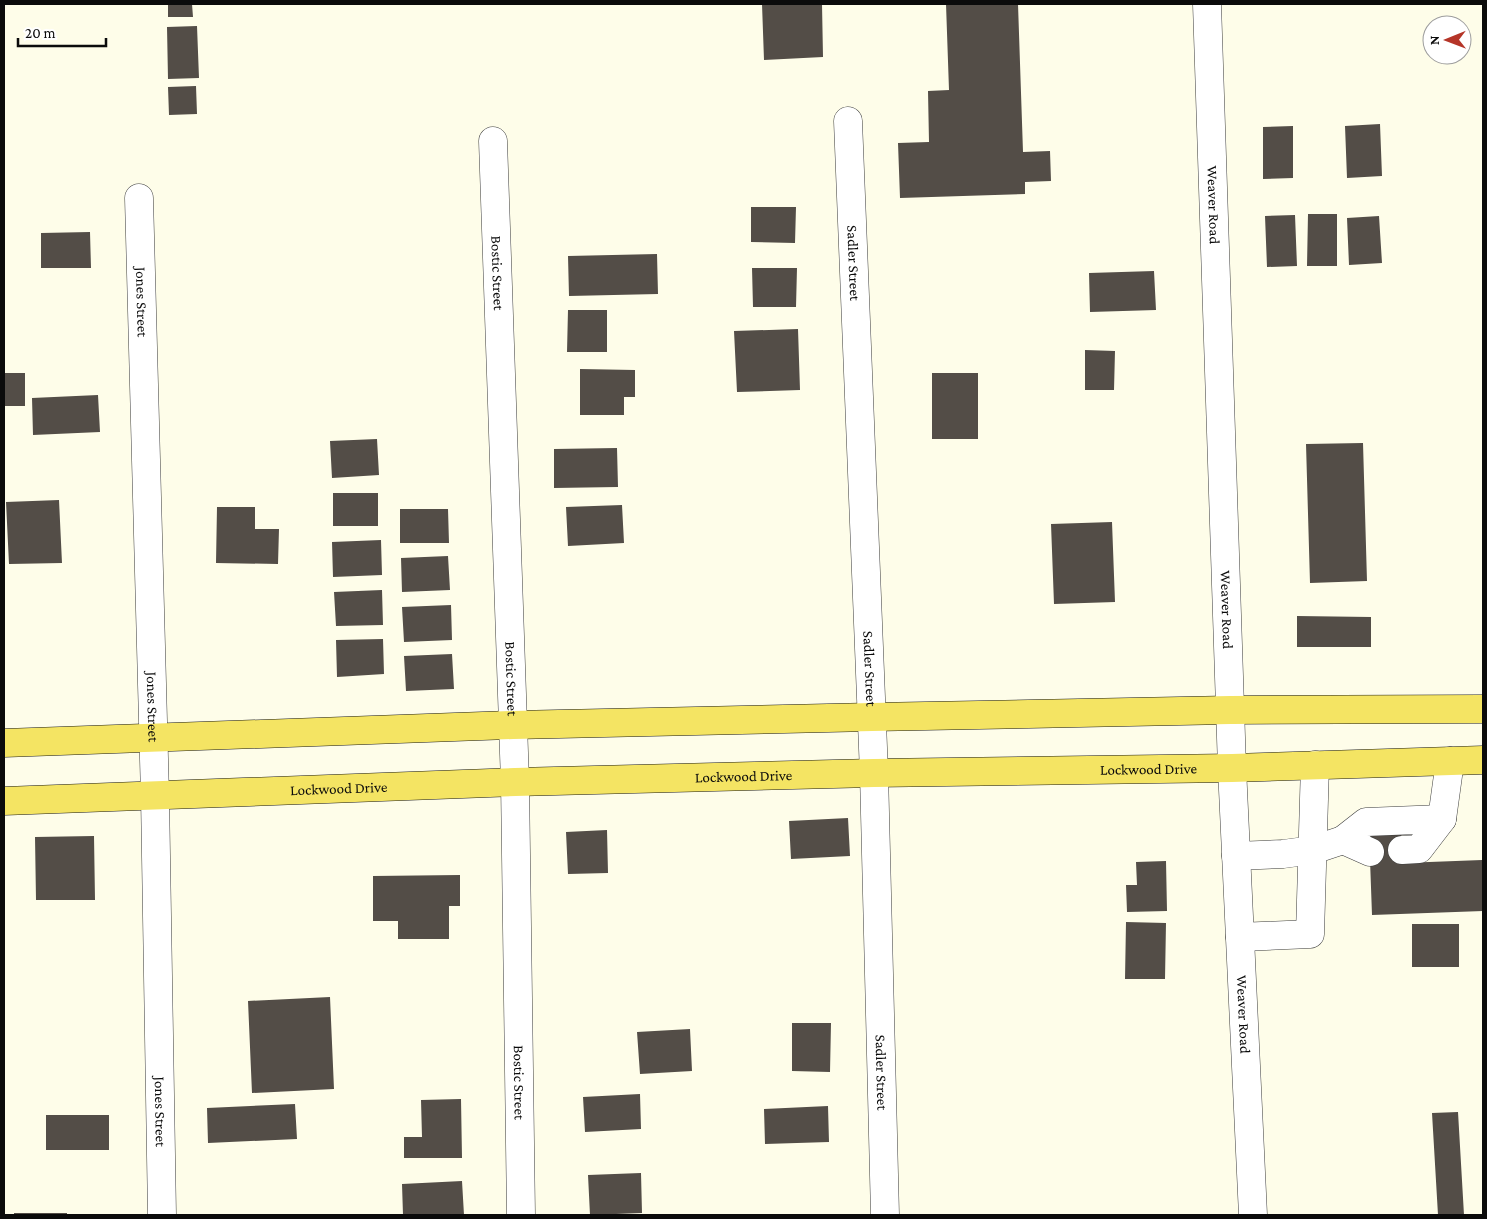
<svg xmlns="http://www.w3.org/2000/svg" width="1487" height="1219" font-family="'Crimson Pro',serif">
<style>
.building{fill:#534d47}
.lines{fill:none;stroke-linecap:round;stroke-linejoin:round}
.minor-casing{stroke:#3e3e3e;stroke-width:29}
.major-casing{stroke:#1c1c1c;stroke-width:29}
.minor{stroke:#fff;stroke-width:28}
.major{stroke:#f4e463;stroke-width:28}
.labels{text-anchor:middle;stroke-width:5;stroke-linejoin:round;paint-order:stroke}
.street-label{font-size:15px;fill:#0b0b0b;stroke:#fff}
</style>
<rect width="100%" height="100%" fill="#fefde9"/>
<path class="building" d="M168,4h24l1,13h-25z
M762,4h60l1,53 -59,3z
M946,4h72l5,148 27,-1 1,30 -26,1v12l-125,4 -2,-55 31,-1 -1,-51 21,-1z
M197,26l2,52 -31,1 -1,-52z
M196,86l1,28 -28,1 -1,-28z
M1380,124l2,52 -35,2 -2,-52z
M1293,126v52l-30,1v-52z
M751,207h45l-1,36 -44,-1z
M1308,214h29v52h-30z
M1295,215l2,51 -30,1 -2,-51z
M1379,216l3,47 -33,2 -2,-47z
M90,232l1,36h-50v-35z
M657,254l1,40 -89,2 -1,-40z
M752,268h45l-1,39h-43z
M1154,271l2,39 -66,2 -1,-39z
M568,310h39v42h-40z
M798,329l2,61 -63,2 -3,-61z
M1085,350l30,1 -1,39h-29z
M580,369l55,1v27h-11v18h-44z
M4,373h21v33h-21z
M932,373h46v66h-46z
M98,395l2,37 -67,3 -1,-37z
M377,439l2,36 -47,3 -2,-37z
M1363,443l4,138 -57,2 -4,-139z
M617,448l1,39 -64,1v-39z
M333,493h45v33h-45z
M59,500l3,63 -53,1 -3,-62z
M622,505l2,38 -56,3 -2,-39z
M217,507h38v22h24l-1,35 -62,-1z
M400,509h48l1,34h-49z
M1112,522l3,80 -61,2 -3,-80z
M381,540l1,35 -49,2 -1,-35z
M448,556l2,34 -48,2 -1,-34z
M382,590l1,35 -47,1 -2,-34z
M451,605l1,35 -48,2 -2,-35z
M1297,616l74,1v30h-74z
M383,639l1,35 -47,3 -1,-37z
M452,654l2,35 -48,2 -2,-35z
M848,818l2,38 -59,3 -2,-38z
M607,830l1,43 -40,1 -2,-42z
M1401,830l2,33 79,-3 1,51 -111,4 -3,-83z
M94,836l1,64h-59l-1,-63z
M1166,861l1,50 -40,1 -1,-27h11l-1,-23z
M460,875v31h-11v33h-51v-18h-25v-45z
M1126,922l40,1 -1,56h-40z
M1412,924h47v43h-47z
M330,997l4,92 -82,4 -4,-92z
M792,1023h39l-1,49 -38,-1z
M690,1029l2,42 -52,3 -3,-42z
M640,1094l1,35 -56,3 -2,-35z
M461,1099l1,59h-58v-21h18l-1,-37z
M295,1104l2,35 -89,4 -1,-35z
M828,1106l1,36 -64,2 -1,-35z
M1458,1112l6,103h-26l-6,-102z
M46,1115h63v35h-63z
M641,1173l1,40 -52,2 -2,-40z
M462,1181l2,34h-61l-1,-31z
M14,1213h53v2h-53z"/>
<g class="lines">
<g class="minor-casing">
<g id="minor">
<path id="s1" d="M1207,4l25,764 21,447"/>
<path id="s2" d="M848,121l26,652 11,442"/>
<path id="s3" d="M493,141l22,641 6,433"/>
<path id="s4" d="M139,198l16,598 7,419"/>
<path d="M1343,840l23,-18 76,-3"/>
<path d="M1402,850l17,-1 23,-30 8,-58"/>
<path d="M1236,856l47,-2 30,-4 30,-10 27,12"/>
<path d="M1240,937l70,-3 5,-169"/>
</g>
</g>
<g class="major-casing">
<g id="major">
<path d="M4,743l509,-18 359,-8 358,-7 253,-1"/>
<path id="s5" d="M4,801l511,-19 359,-9 358,-5 251,-8"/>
</g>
</g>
<use href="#minor" class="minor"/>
<use href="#major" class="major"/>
</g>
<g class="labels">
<g class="street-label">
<text dy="5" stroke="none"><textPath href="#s1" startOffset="201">Weaver Road</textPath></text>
<text dy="5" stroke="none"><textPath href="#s2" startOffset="142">Sadler Street</textPath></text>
<text dy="5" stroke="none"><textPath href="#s3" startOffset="132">Bostic Street</textPath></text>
<text dy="5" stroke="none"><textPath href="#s4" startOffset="104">Jones Street</textPath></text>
<text dy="5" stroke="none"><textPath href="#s1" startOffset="606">Weaver Road</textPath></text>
<text dy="5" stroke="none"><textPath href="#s2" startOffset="548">Sadler Street</textPath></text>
<text dy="5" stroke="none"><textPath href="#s3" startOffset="538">Bostic Street</textPath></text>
<text dy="5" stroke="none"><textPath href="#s4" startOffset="509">Jones Street</textPath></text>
<text dy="5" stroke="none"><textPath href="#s5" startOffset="1145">Lockwood Drive</textPath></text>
<text dy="5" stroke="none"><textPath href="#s5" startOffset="740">Lockwood Drive</textPath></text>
<text dy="5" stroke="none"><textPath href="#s5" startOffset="335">Lockwood Drive</textPath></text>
<text dy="5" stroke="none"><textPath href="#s1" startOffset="1011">Weaver Road</textPath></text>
<text dy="5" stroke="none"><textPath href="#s2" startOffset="952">Sadler Street</textPath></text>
<text dy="5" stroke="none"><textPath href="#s3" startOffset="942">Bostic Street</textPath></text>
<text dy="5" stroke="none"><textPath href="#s4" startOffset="914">Jones Street</textPath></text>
</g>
</g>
<rect width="1487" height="1219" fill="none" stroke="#0b0b0b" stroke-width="10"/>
<g transform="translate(1447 40) rotate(269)"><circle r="24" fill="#ffffff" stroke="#9d9d9d"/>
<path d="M0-4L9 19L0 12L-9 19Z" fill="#b53528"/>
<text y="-8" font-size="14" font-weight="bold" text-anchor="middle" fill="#0b0b0b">N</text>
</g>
<path d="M18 38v8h88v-8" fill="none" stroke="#0b0b0b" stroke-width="2.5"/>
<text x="25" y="38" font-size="15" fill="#0b0b0b" stroke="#ffffff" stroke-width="4" paint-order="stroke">20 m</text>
</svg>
